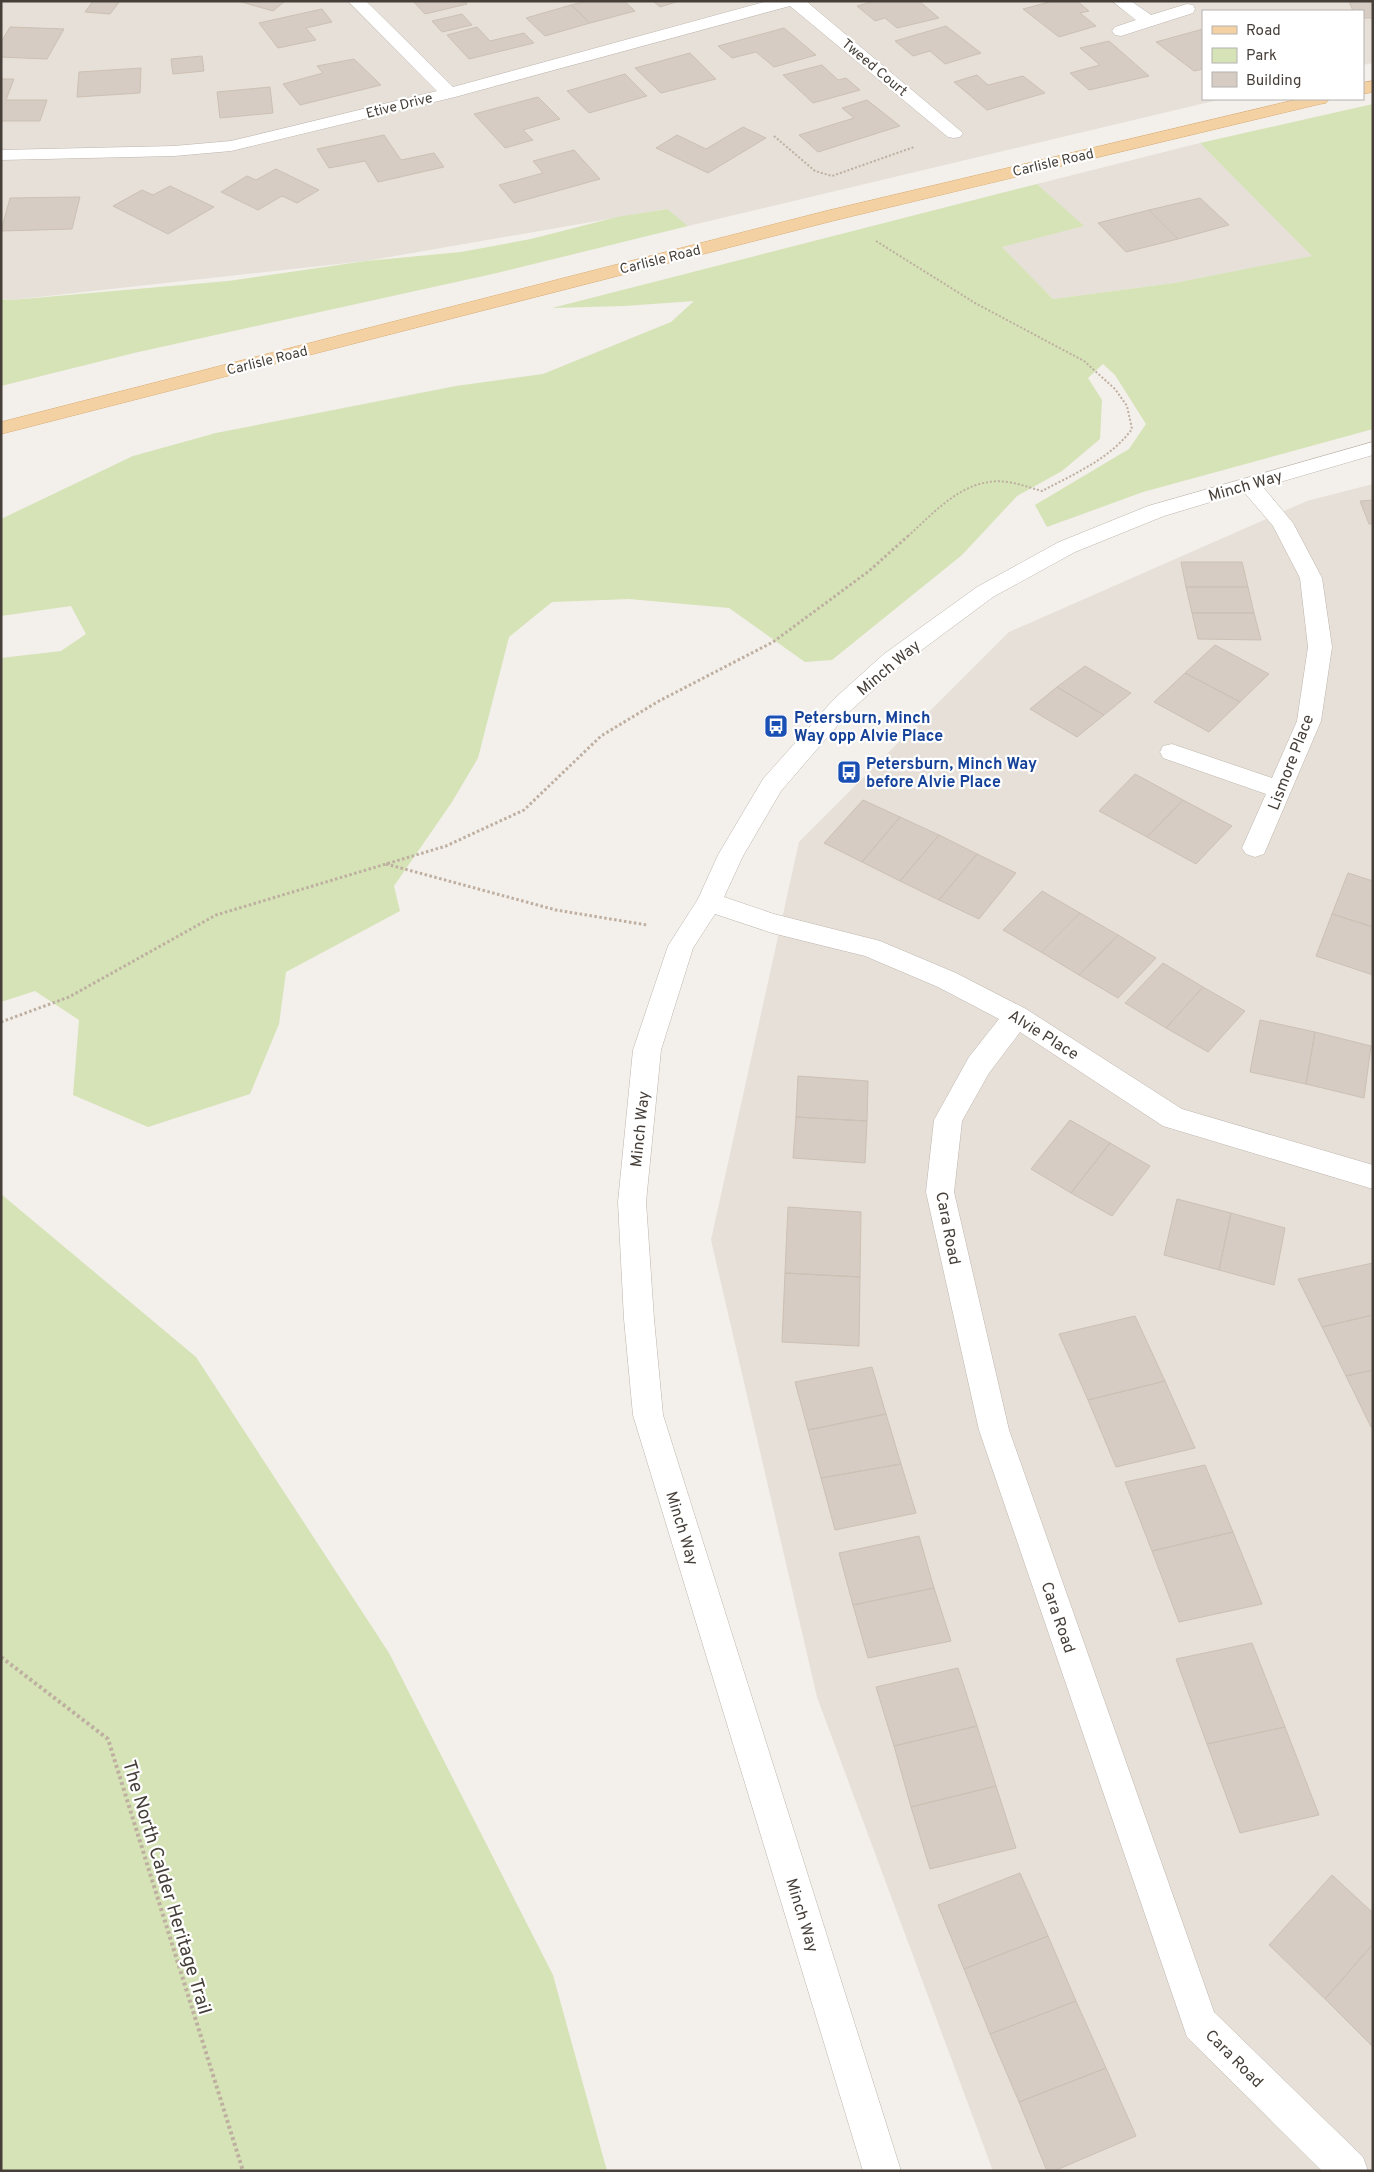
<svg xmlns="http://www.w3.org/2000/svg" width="1374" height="2172" font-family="Overpass,sans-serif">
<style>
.residential{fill:#e6e0d8}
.green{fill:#d5e3b7}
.building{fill:#d6ccc3;stroke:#cdc0b4}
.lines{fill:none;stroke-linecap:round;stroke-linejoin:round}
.minor-casing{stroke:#beb5ad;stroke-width:1}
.major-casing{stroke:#d7ab73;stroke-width:1}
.path-far2{stroke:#beafa0;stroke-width:2;stroke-dasharray:2 2;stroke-linecap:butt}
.path-far1{stroke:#beafa0;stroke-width:3;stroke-dasharray:2.5 2.5;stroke-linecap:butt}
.path{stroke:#beafa0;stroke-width:4;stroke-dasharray:3 3;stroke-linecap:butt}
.minor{fill:#fff;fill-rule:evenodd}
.major{fill:#f4d1a2;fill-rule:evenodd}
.labels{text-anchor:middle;stroke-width:4.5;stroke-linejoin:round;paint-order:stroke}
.far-street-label{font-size:14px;fill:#463f39;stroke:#fff}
.street-label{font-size:16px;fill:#463f39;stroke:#fff}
.transit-label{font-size:16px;font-weight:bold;fill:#164399;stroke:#fff;text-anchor:start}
.near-street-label{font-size:19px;fill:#463f39;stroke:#fff}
</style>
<rect width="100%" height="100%" fill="#f3efea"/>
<path class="residential" d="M1,1h1372v62l-10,2v-54h-160v88h19l-534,127 -22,-17 -300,52 -355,39 -10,-2z
M1200,143l113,113 -139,27 -121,16 -51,-52 81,-21 -46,-42z
M1373,484v1687h-380l-176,-474 -106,-457 88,-398 210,-210 298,-131z"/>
<path class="green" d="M1373,104v325l-230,63 -96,35 -12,-22 94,-56 17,-25 -31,-49 -12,-11 -15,14 14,22 -2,39 -38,32 -45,25 -55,59 -130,105 -27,2 -76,-54 -100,-9 -77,3 -43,35 -31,121 -26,44 -58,84 6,25 -114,61 -7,52 -29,70 -102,33 -75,-32 6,-75 -44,-29 -34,11v-344l60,-7 25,-17 -15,-28 -70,10v-97l132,-63 83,-23 240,-47 87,-12 128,-52 23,-21 -70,5 -72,2 485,-124 47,42 -82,21 51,52 121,-16 138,-27 -112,-113z
M667,209l21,17 -191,47 -363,80 -133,33v-87l10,1 217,-19 138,-20 95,-9 70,-13 86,-22z
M1,1194l195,163 193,296 164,322 54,196h-606z"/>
<path class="building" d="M93,1h27l-10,13 -25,-2z
M238,1h47l-12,10z
M413,1h52l2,3 -42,10z
M587,1h37l11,10 -45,12 -19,-18z
M653,1h26l-19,6z
M875,1h44l20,17 -42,10 -12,-10 -10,3 -18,-15z
M1053,1h24l12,10 -9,2 16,13 -37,11 -36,-28z
M1349,1l24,1v16h-10v-7h-10z
M571,5l19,18 -45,13 -19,-18z
M322,9l10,13 -26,6 10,12 -38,8 -19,-25z
M462,14l10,11 -30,7 -10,-11z
M946,26l35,27 -36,11 -15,-13 -17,5 -18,-15z
M10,27l54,2 -17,30 -46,-2v-15z
M477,27l13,14 34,-8 10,10 -65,16 -22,-24z
M784,28l32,27 -42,12 -18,-15 -24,6 -14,-12z
M1203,29v40l-9,2 -38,-29z
M1109,41l40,35 -60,14 -19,-17 30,-8 -20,-17z
M690,53l26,26 -55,14 -26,-25z
M202,56l2,15 -31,3 -2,-15z
M354,59l27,26 -81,20 -17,-21 40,-11 -6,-7z
M822,65l16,15 8,-2 14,12 -47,13 -30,-28z
M141,68l-1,25 -63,4 2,-25z
M625,74l22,22 -58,17 -22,-22z
M977,75l11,10 35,-9 22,17 -58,17 -33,-28z
M1,79h13l-8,21h41l-7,21h-39z
M270,87l3,26 -53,5 -3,-26z
M538,97l22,22 -37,11 10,10 -28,8 -31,-34z
M867,100l33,26 -82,26 -19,-17 55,-17 -12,-10z
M743,127l23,11 -58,35 -52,-25 21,-13 29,14z
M384,135l17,25 33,-7 10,14 -66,15 -13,-21 -36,7 -12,-19z
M574,150l26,29 -86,24 -15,-18 44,-12 -10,-12z
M276,169l43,21 -22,13 -15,-7 -24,14 -37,-18 26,-16 9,4z
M170,186l44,21 -46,27 -55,-28 29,-16 11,5z
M80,197l-8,32 -71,2 9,-33z
M1200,198l29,27 -51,14 -29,-29z
M1149,210l29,29 -52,13 -28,-29z
M1373,500v24h-4l-9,-23z
M1181,562h61l6,25h-62z
M1186,587h62l6,26h-62z
M1192,613h62l7,27 -63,-1z
M1215,645l54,29 -29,28 -55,-29z
M1085,666l46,27 -27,22 -47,-28z
M1185,673l55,29 -31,30 -55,-30z
M1057,687l47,28 -27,22 -47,-28z
M1135,774l48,26 -36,37 -48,-26z
M863,800l37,17 -38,45 -38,-19z
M1183,800l49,26 -36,38 -49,-27z
M900,817l39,18 -39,46 -38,-19z
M939,835l38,19 -38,46 -39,-19z
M977,854l39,19 -37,46 -40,-19z
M1348,873l25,8v46l-41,-13z
M1042,891l38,22 -39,39 -38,-22z
M1080,913l38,22 -39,40 -38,-23z
M1332,914l41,13v48l-57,-19z
M1118,935l38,23 -38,40 -39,-23z
M1163,963l40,24 -37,41 -41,-25z
M1203,987l42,24 -37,41 -42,-24z
M1260,1020l55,12 -9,52 -56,-12z
M1315,1032l56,14 -7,52 -58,-14z
M798,1076l70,5 -1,40 -71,-4z
M796,1117l71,4 -2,42 -72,-5z
M1070,1120l40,23 -39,50 -40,-24z
M1110,1143l40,23 -38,50 -41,-23z
M1177,1199l54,14 -12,57 -55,-15z
M788,1207l73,5 -1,65 -75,-4z
M1231,1213l54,15 -11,57 -55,-15z
M1373,1263v52l-51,12 -24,-48z
M785,1273l75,4 -1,69 -77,-4z
M1373,1315v55l-27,6 -24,-49z
M1135,1316l30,65 -77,19 -29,-66z
M872,1367l14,47 -78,16 -13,-48z
M1373,1370v56l-2,1 -25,-51z
M1165,1381l30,67 -79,19 -28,-67z
M886,1414l15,50 -80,14 -13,-48z
M901,1464l15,49 -81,17 -14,-52z
M1205,1465l28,67 -81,19 -27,-69z
M1233,1532l29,72 -83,18 -27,-71z
M919,1536l15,52 -81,17 -14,-52z
M934,1588l17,53 -83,17 -15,-53z
M1252,1643l33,84 -78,17 -31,-85z
M958,1668l19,58 -83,20 -18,-59z
M977,1726l19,60 -85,21 -17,-61z
M1285,1727l34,88 -79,18 -33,-89z
M996,1786l20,62 -86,21 -19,-62z
M1020,1873l28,63 -84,33 -26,-64z
M1332,1875l41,38v31l-48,55 -56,-54z
M1048,1936l28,65 -86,33 -26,-65z
M1373,1944v103l-48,-48z
M1076,2001l30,67 -87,34 -29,-68z
M1106,2068l30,68 -82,35h-7l-28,-69z"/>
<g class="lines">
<g class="minor-casing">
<path id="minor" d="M348,1h18l87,86 315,-86h38l157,132 -3,4 -6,1 -6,-1 -158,-131 -335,91 -224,54 -57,5 -173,4v-10l173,-4 57,-5 206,-50z
M1112,1h19l20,14 36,-11 6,1 2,4 -2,4 -72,23 -6,-1 -3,-4 3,-4 21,-7z
M1373,442v13l-110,32 30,36 29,55 10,69 -11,74 -57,133 -9,3 -9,-3 -4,-6 24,-54 -103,-36 -3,-6 3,-6 9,-2 100,34 25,-57 11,-74 -8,-69 -27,-52 -29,-34 -80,24 -89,36 -82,45 -93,69 -50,45 -69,80 -38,65 -19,41 50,17 106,27 76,32 70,36 156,100 191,56v24l-210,-63 -143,-94 -31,41 -27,48 -8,71 55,238 205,582 149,145 5,14h-46l-135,-134 -208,-607 -53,-238 8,-72 35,-63 30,-38 -61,-32 -73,-31 -93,-23 -57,-19 -22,34 -32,102 -15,152 8,117 9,96 238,756h-38l-230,-756 -9,-96 -6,-117 15,-152 35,-104 30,-47 20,-44 45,-76 71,-80 50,-45 93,-67 82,-45 89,-36z"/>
</g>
<g class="major-casing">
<path id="major" d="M1373,81v11l-10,2v-11z
M1299,99h30l-3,4 -6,1 -484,116 -835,214v-12l825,-211z"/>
</g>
<path class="path-far2" d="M774,136l41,35 17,5 82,-29
M876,241l99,62 109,58 31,28 12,17 5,23c-22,30 -58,45 -90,62 -11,-3 -22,-7 -34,-9 -43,-6 -72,29 -101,55"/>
<path class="path-far1" d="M386,864l170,46 91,15
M1,1022l68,-25 147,-82 230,-69 78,-36 77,-74 58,-35 114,-59 96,-71 39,-35"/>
<path class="path" d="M1,1657l107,82 135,432"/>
<use href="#minor" class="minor"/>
<use href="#major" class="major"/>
</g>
<defs>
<g id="bus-square" transform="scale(1.25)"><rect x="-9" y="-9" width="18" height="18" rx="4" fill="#1a4fb4" stroke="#fff"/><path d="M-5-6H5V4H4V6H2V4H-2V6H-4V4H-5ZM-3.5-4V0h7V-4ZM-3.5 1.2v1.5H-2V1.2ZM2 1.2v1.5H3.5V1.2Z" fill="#fff"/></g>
</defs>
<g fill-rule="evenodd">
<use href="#bus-square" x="776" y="726"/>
<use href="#bus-square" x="849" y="772"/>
</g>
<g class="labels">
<g class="far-street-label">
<text transform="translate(875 67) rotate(40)" y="5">Tweed Court</text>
<text transform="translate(399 105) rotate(-14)" y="5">Etive Drive</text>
<text transform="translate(1053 162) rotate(-13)" y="5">Carlisle Road</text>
<text transform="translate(660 259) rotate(-14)" y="5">Carlisle Road</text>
<text transform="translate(267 360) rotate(-14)" y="5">Carlisle Road</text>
</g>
<g class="street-label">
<text transform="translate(1245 485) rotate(-16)" y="6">Minch Way</text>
<text transform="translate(888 667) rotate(-40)" y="6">Minch Way</text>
<text transform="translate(1290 762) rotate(-69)" y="6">Lismore Place</text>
<text transform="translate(1044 1034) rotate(32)" y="6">Alvie Place</text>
<text transform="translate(639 1129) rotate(-84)" y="6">Minch Way</text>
<text transform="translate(949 1228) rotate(79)" y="6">Cara Road</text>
<text transform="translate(683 1528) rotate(73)" y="6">Minch Way</text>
<text transform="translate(1059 1617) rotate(71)" y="6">Cara Road</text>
<text transform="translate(803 1915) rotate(73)" y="6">Minch Way</text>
<text transform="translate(1235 2058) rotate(45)" y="6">Cara Road</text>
</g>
<g class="transit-label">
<text x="794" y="723">Petersburn, Minch<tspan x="794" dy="18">Way opp Alvie Place</tspan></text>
<text x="866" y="769">Petersburn, Minch Way<tspan x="866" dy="18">before Alvie Place</tspan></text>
</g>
<g class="near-street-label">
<text transform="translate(168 1887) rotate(73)" y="7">The North Calder Heritage Trail</text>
</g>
</g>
<rect width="1374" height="2172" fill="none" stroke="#463f39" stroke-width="5"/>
<rect x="1202" y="10" width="162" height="90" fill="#ffffff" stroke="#b5b2b0"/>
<rect x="1212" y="26" width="25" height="8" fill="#f4d1a2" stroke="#b5b2b0"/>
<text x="1246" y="35" font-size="15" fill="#463f39">Road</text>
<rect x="1212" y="48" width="25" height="15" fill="#d5e3b7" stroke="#b5b2b0"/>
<text x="1246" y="60" font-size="15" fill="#463f39">Park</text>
<rect x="1212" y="72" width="25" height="15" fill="#d6ccc3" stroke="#b5b2b0"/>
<text x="1246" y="85" font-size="15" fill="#463f39">Building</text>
</svg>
